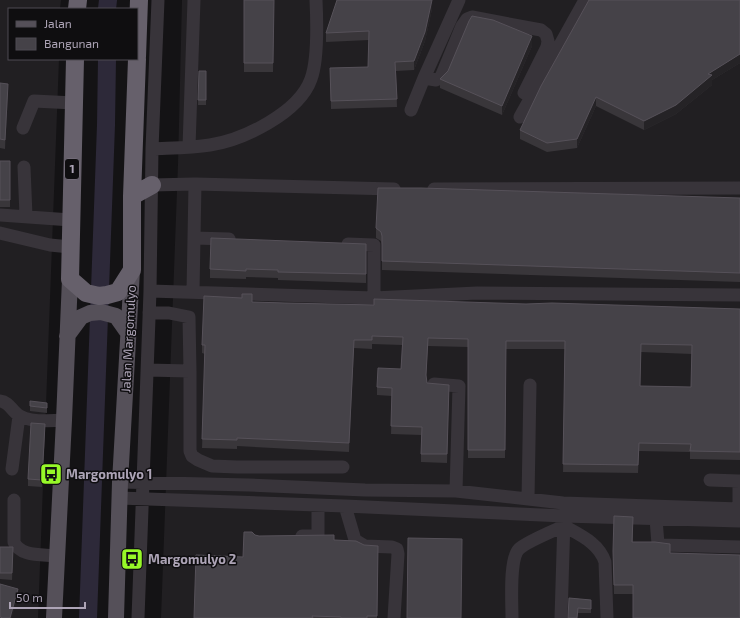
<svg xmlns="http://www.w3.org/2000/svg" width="740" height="618" font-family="'Exo 2',sans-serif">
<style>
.built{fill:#211f22}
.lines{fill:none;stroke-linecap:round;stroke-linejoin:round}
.river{stroke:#2d2939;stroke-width:18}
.minor{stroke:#38343a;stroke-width:13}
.major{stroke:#555059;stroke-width:16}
.highway{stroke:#66606b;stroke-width:18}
.wall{fill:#39363a;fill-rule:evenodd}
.shaded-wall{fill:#252326}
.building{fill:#454248;stroke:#565159;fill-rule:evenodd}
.labels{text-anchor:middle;stroke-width:3;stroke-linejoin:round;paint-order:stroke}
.shield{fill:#0f0e10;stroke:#7e7784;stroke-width:1}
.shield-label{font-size:12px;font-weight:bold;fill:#ada4b6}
.street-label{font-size:13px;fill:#ada4b6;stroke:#0f0e10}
.poi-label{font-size:13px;font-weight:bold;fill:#ada4b6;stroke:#0f0e10;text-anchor:start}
</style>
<rect width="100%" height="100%" fill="#141315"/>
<path class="built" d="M0,0h61l-1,9h-51v50h50l-21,559h-38z
M182,0h558v618h-579l17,-454z"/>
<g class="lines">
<path class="river" d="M107,9l1,-9
M88,618l18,-493 1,-66"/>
<path class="minor" d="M424,78l12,2 5,-3 21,-51 5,-7 5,-2 69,13 5,4 2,7 -1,6 -23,46
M411,110l13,-32 35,-78
M520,117l65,-117
M23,128l11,-27 40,2
M189,147l5,-147
M152,149c19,-1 39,-1 58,-4 33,-5 89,-32 101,-66 7,-19 6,-58 5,-79
M24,167l2,49
M195,184l-1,54 35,1
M152,185l43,-1 199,5
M434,189l306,-1
M0,215l71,5
M0,233l50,12 20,2
M348,244l26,1v53
M150,291l224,7 103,-5 263,2
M193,292l1,-54
M149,313h20l20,4 1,54
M147,370l43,1v80l2,5 6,4 14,6 25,1h106
M434,384l25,2 -3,105
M0,401c10,1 12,11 20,15 10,6 32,5 44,4
M12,469l7,-53
M710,480l29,1v28
M120,482l129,3 116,5 91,1 107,12 177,6
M119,498l226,8 219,10 176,5
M528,499l2,-114
M14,500v42c6,15 29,12 43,14
M345,506l10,34 10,6 27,1 5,2 1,5 -4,64
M656,519l2,25 3,1 79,2
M302,536h16v-30
M138,618l12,-327 2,-142 6,-149
M512,618c0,-16 -3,-59 7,-69 7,-7 34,-18 45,-23 16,9 35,17 41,36l2,56
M561,618l3,-99"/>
<path class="major" d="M67,336l14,-19 9,-4 11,-1 15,4 12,17
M54,618l10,-198 6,-141
M116,618l4,-136 12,-212"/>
<path class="highway" d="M77,9l1,-9
M137,57l2,-57
M75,59l-5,220 16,14 13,3 8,-1 11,-3 14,-22v-74l5,-137
M132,196l20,-11"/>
</g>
<path class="wall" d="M244,0h30l-1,72h-29z
M337,0h95v9l-7,32 -11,29 -18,1 1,36 -66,2 -1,-41 38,-1 1,-27 -43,2v-9z
M740,0v63l-28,17v5l-36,29 -32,16 -48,-24 -19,42 -30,4 -27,-13v-9z
M532,46l-30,69 -62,-27v-9z
M199,71h7v34h-8z
M0,83l8,10 -3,56 -5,-1z
M0,161h10v46h-10z
M740,198v84l-358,-12v-25l-1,-4 -5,-3v-10z
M366,244v39l-88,-3v-2l-32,-1v2l-36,-1v-9z
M242,298l10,4 33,1 89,2 152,-1 214,5v151l-50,-1v-7l-51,-1 -1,22 -75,-1 2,-123h-59l-1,109h-37v-111l-40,-1 -2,32 1,5 22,2 -2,78 -26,-1v-27l-30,-1 1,-38 -15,-1v-8l24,-18 1,-24 -30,-1v5l-18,-1 -5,104 -112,-6v3l-35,-1 3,-94 -3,-1v-8zM641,352l51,2 -1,33 -51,-1z
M30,406l17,2v5l-17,-2z
M45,431l-3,56 -14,-1v-7z
M633,526v68h-19l-1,-43z
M255,535l4,1 75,4 30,5 14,1 -1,72h-183l49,-61z
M0,547l13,7 -1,26 -12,-1z
M569,598l22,2v13h-13z"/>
<path class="shaded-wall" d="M431,0h1l-1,4 1,-4v9l-7,32 -11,29v-9z
M532,36v10l-30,69v-9z
M740,54v9l-28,17v5l-36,29 -32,16v-9l64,-47z
M8,84v9l-3,56v-9z
M596,97v9l-19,42v-9z
M354,340v8l-5,104v-9z
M45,424v7l-3,56v-7z
M18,589v9l-6,20h-2z"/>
<path class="building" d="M244,0h30l-1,63h-29z
M337,0h95l-7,32 -11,29 -19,1 2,37 -66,2 -1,-33 38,-1 1,-36 -43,2z
M589,0h151v54l-32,20 4,1 -36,30 -32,16 -48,-24 -19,42 -30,4 -27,-13 21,-44z
M472,16l21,4 39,16 -30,70 -62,-27 8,-8 21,-50z
M199,71h7v29h-8z
M0,83l8,1 -3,56 -5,-1z
M0,161h10v39h-10z
M378,188h43l319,10v75l-358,-12v-25l-1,-4 -5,-4z
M211,238l155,6v30l-88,-2v-2l-32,-1v2l-36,-2z
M242,294h10v8l33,1 89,2v-6l152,5 26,-1 188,6v143l-50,-1 1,-7 -52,-1 -1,22 -75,-1 2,-123h-59l-1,109h-37v-111l-40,-1 -2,37 1,8 22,2 -2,69h-26l1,-27 -31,-1 1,-38 -15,-1 1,-19 23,1 2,-32 -31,-1v4h-18l-5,103 -112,-5v2l-35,-1 3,-94h-3l2,-49 38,2zM641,344l51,1 -1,42 -51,-1z
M30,401l17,2v5l-17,-2z
M31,423l14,1 -3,56 -14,-1z
M614,516l19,1 -1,25h23l15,2v9l70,2v63h-107v-33h-19l-1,-34z
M244,532h8l3,3 4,1 75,-1v5l22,1 8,4 14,1 -1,70h-10v2h-26v-1l-29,-1 1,2h-119l2,-63 47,2z
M408,538l54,1 -1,79h-54z
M0,547h13l-1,26h-12z
M0,584l18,5 -8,29h-7l-3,-1z
M569,598l22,2v9l-13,-1 -1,10h-9z"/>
<defs>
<g id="bus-square" transform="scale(1.15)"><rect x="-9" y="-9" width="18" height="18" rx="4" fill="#97f828" stroke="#0f0e10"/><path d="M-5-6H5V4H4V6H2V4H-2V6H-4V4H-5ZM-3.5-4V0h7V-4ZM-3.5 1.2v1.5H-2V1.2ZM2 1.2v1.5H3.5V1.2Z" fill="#111"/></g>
</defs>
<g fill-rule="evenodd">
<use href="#bus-square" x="51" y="474"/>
<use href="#bus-square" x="132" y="559"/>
</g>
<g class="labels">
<rect class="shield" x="65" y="159" width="14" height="20" rx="3"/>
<g class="shield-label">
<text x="72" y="173">1</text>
</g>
<g class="street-label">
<text transform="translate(128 339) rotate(-87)" y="5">Jalan Margomulyo</text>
</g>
<g class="poi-label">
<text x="66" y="479">Margomulyo 1</text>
<text x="148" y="564">Margomulyo 2</text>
</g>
</g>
<rect x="8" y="8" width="130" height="52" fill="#0f0e10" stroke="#4e4a52"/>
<rect x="16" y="21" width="20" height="6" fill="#555059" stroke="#4e4a52"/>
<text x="44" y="28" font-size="12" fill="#ada4b6">Jalan</text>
<rect x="16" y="38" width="20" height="12" fill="#454248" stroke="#4e4a52"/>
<text x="44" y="48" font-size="12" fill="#ada4b6">Bangunan</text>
<path d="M10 602v6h75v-6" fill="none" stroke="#ada4b6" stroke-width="2"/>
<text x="16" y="602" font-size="12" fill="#ada4b6" stroke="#0f0e10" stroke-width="3" paint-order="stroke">50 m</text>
</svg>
